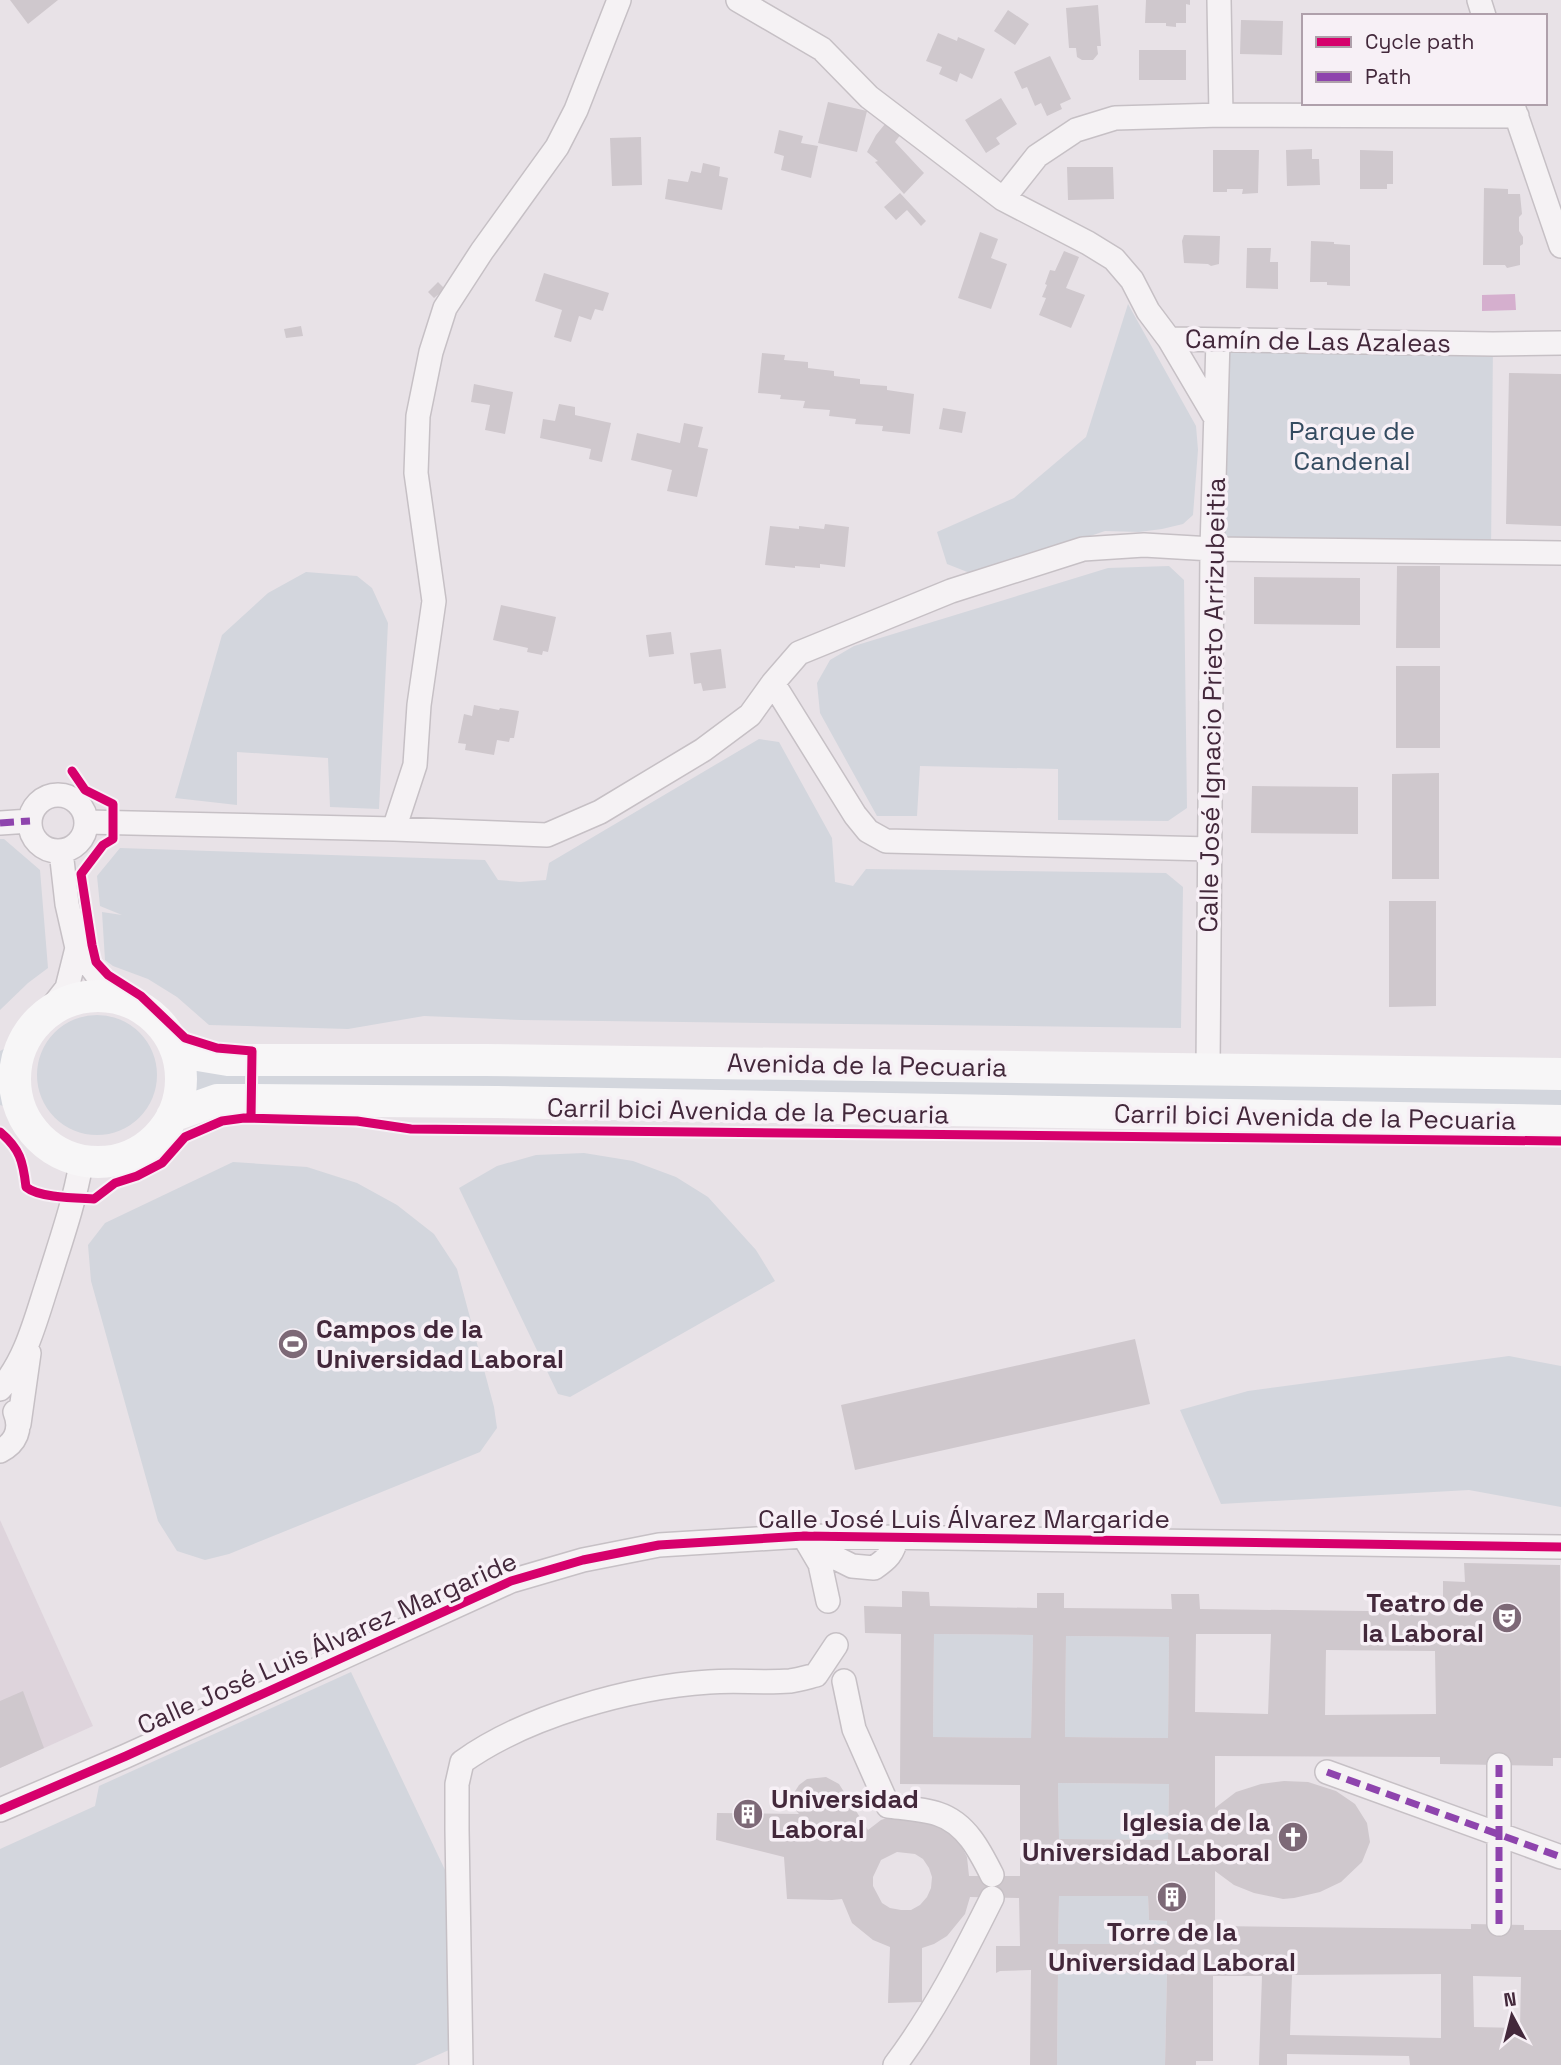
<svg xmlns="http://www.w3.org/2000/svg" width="1561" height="2065" font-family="'Space Grotesk',sans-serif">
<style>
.built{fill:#ded4dc}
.green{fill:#d3d6dd}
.water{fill:#d5afce}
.building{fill:#cfc8cd;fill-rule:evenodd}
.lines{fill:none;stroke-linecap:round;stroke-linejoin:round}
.street-casing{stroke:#c6c0c5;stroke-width:26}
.street{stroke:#f5f2f4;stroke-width:23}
.secondary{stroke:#f7f6f7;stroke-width:32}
.quiet{stroke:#8e44ad;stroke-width:7;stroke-dasharray:14 7;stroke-linecap:butt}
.cycleway-casing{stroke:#f7f0f6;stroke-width:13}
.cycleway{stroke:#d6006c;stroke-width:9}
.labels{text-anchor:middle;stroke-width:7;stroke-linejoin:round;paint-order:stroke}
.street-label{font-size:26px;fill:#43283b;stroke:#f7f0f6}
.park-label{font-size:26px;fill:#344b60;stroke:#f7f0f6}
.poi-label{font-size:26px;font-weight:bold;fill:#43283b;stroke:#f7f0f6;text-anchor:start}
</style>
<rect width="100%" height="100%" fill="#e8e2e7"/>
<path class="built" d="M0,1520l93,206 -93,42z"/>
<path class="green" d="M1128,304l68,122 2,24 -5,65 -10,9 -21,5 -23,3 -34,-1 -130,44 -28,-11 -10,-32 77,-34 72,-61z
M1218,340l275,4 -2,208 -279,-3z
M1169,566l15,14 3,228 -19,13 -110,-1v-51l-138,-3 -3,50h-40l-57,-103 -3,-30 13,-23 24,-14 254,-78z
M306,572l51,4 15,12 16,35 -9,186 -49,-2 -2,-49 -91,-6v53l-62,-7 47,-163 46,-42z
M759,739l20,3 53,96 3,44 18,4 13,-17 300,4 17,14 -2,141 -660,-8 -97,-4 -76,13 -139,-4 -32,-28 -29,-18 -35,-13 -8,-6 -3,-48 20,3 -22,-9 -3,-30 23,-28 365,12 13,20 22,2 26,-2 3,-17z
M0,839h4l36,31 8,98 -20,15 -28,27z
M37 1075a60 60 0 1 1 120 0a60 60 0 1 1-120 0Z
M25,1038l-10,28 1,24 5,22 -21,-7v-54z
M175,1048l1386,26v47l-1381,-24 1,-26z
M584,1153l49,8 43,16 32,20 48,53 19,31 -205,116 -12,-3 -99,-206 38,-22 39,-11z
M233,1162l74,5 50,16 40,22 37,29 23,35 37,138 3,21 -17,24 -251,102 -24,6 -28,-9 -19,-30 -67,-240 -3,-36 17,-22z
M1509,1356l52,10v141l-92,-17 -248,14 -41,-94 68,-19z
M934,1634l99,1 -2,103 -98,-1z
M1066,1636l103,1 -1,101 -103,-1z
M351,1672l95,200 3,178 -34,15h-415v-216l95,-43 4,-20z
M1058,1783l111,1 -1,56 -109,-1z
M1059,1896h89l1,24 18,1v23h-109z
M1058,1971l109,2 -2,92h-108z"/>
<path class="water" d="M1515,294l1,16 -34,1v-16z"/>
<path class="building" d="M10,0h48l-30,24z
M1146,0h44v5l-4,-1v19h-10v4l-10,-1v-3h-21z
M1098,5l3,41h-4l1,8 -5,6h-11l-5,-3 -1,-9h-7l-3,-40z
M1008,10l21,14 -14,21 -21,-14z
M1241,20l42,1 -1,34 -42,-1z
M938,33l19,8 1,-4 27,12 -13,30 -12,-6 -3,9 -18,-8 3,-7 -16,-6z
M1139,50h47v30h-47z
M1050,56l21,43 -11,5 2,5 -15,7 -6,-13 -6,3 -8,-19 -5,2 -8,-17z
M1001,98l16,26 -21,14 4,6 -14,9 -21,-33z
M828,102l39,9 -10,41 -39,-9z
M885,124l16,10 -6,8 29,31 -20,21 -29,-32 3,-1 -11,-9 9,-17z
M779,130l24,6 -2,7 17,3 -7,32 -30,-8 3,-14 -10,-3z
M641,137l1,48 -30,1 -2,-48z
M1312,149v10h7l1,26 -33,1 -1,-36z
M1213,150h46l-1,43 -16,1 1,-5h-16v3h-14z
M1360,150l33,1v33h-6v5h-27z
M703,163l17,4 -1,9 9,2 -6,32 -57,-11 3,-20 20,3 3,-11 10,2z
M1067,167h46l1,32 -46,1z
M1484,188l24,1v5h12l2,20 -3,3v14l4,6v7l-3,2v19l-13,3 -2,-3h-22z
M900,193l26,28 -5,5 -14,-16 -11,10 -12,-13z
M980,232l18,7 -7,19 16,6 -16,45 -33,-11z
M1184,235l36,1 -1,28 -8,2 -3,-2 -24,-1 -2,-22z
M1311,241l23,1v2l16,1v41l-23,-1v-3h-17z
M1247,248h24l-1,14h8v27l-32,-1z
M1064,251l15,6 -13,31 19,7 -14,33 -32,-13 7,-17 -4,-1 5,-12 -2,-1 5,-14 5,1z
M544,273l65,20 -6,18 -8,-2 -4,11 -12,-4 -8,26 -17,-5 8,-27 -27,-9z
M438,282l7,7 -11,9 -6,-6z
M301,326l2,10 -17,2 -2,-9z
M762,353l23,2 -1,5 24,2v6l26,3v5l26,3v5l27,2v4l27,4 -4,40 -28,-3 1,-5 -28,-2 1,-5 -27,-3 1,-6 -27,-2 2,-7 -25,-2 1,-4 -23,-2z
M1509,373l52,1v152l-55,-2z
M474,384l39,8 -8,42 -20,-4 5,-25 -19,-3z
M559,404l16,3v8l36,8 -9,39 -13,-3 2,-10 -51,-11 3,-19 12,2z
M943,408l23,4 -4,21 -23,-4z
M684,423l19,4 -5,20 10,2 -11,48 -30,-6 5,-21 -41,-10 6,-27 43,10z
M825,524l24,3 -4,40 -25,-3v4l-25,-2v2l-30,-3 5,-39 29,3v-3l25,3z
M1397,566h43v82h-44z
M1254,577l106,1v47l-106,-1z
M501,605l55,12 -8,35 -5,-1 -1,4 -15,-3 1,-4 -35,-8z
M671,632l3,22 -25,3 -3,-22z
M721,649l5,39 -23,3 -2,-8 -7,1 -4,-31z
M1396,666h44v82h-44z
M474,705l25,5 1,-2 19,3 -5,27h-4l-1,4 -12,-2 -3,15 -29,-5 1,-6 -8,-1 6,-29 8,2z
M1439,773v106h-47v-105z
M1252,786l106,1v47l-107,-1z
M1389,901h47v105l-47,1z
M1135,1339l15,65 -295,66 -14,-65z
M1464,1563l96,2 1,193h-8v8l-113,-2v-7l-225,-1v52l21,-16 25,-8 23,-3 24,1 28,9 19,13 12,19 3,19 -8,20 -21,20 -21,10 -26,6 -11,1 -29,-6 -20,-8 -19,-14v55l256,3v-5l53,1v5h37v135h-151l-1,-9 -122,-2v11h-28l3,-89h-49v85h-17v4h-31l2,-92 -109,-2 -1,94h-27l1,-95 -31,1 -4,2v-27h24l-1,-48 -49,-1 -5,17 -18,22 -13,8 -12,4v54l-34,1 2,-56 -17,-7 -21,-17 -10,-24 -10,1 -45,-1 -3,-42 -68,-17 1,-27 82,1 -5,-6v-15l5,-8 8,-6 19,-2 13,7 29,46 13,-10 12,-4 34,1 30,21 10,19 2,19h51v-91l-120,-1 1,-150 -36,-1 -1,-27 38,1v-16l27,1 1,14 107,2v-15h27v15l108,1 -1,-15h28l1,15 243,3v-31l22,1zM934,1634l99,1 -2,103 -98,-1zM1196,1634h75l-3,80 -73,-2zM1066,1636l103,1 -1,101 -103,-1zM1326,1650l109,1 1,63 -111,1zM1058,1783l111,1 -1,56 -109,-1zM897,1852l18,2 8,5 6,9 3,9 -1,11 -4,9 -7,8 -9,5h-10l-11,-2 -8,-5 -9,-17v-9l8,-17zM1059,1896h89l1,24 18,1v23h-109zM1441,1974v64l-151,-3 2,-60zM1473,1976l48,1 -1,51 -46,-1z
M23,1691l21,57 -44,20v-67z"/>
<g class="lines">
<g class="street-casing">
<path id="street" d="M738,0l84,49 47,48 134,102 85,44 26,16 18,21 16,31 21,28 324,5 68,-1
M1219,0l2,115
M1479,0l5,16
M1512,103l49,143
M1003,199l34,-43 39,-26 39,-12 106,-3 296,1
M1169,339l46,78
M773,683l82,132 13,16 18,10 324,8
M30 823a28 28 0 1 1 56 0a28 28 0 1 1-56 0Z
M86,822l308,7 153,6 53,-23 103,-62 47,-35 23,-32 26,-30 152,-62 132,-42 61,-4 68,4 349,4
M0,823l30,-2
M394,829l21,-64 4,-60 15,-104 -18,-128 2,-57 13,-64 14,-44 37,-57 75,-104 19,-37 43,-110
M61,851l6,53 10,44 23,31 34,27
M49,1011l18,-23 10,-40
M1208,1069l4,-520 6,-209
M0,1389c26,-28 36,-71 48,-107 12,-39 26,-78 33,-118
M19,1424l10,-71
M0,1451c16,-8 22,-22 15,-39
M804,1536l30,21 18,9 22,2c13,-9 20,-15 22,-31
M807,1542l13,22 8,37
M844,1681l10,48 34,77c16,2 35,3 50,8 28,9 42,37 54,61
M1327,1772l234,85
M0,1810l126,-54 385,-175 72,-21 76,-15 145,-9 757,11
M1499,1924v-159
M461,2065l-4,-235v-46l5,-22c64,-46 169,-75 247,-80 27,-2 54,1 81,-1 8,-1 18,-4 26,-6l20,-30
M895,2065c39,-52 68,-109 97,-167"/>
</g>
<use href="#street" class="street"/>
<path class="secondary" d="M15 1079a83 83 0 1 1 166 0a83 83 0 1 1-166 0Z
M175,1048l23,7 30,5h257l1076,14
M172,1116l45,-16h34l246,2 1064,19"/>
<path class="quiet" d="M0,823l30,-2
M1327,1772l234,85
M1499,1924v-159"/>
<g class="cycleway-casing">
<path id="cycleway" d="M72,771l13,19 28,14v35l-10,6 -22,29 11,71 4,17 12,13 33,21 44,42 32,10 35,3 -1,67
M0,1132c20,17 23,29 26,55 13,11 51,11 68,12l21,-16 22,-7 25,-13 23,-26 37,-16 22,-3 113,3 54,8 1150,12
M0,1810l126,-54 385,-175 72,-21 76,-15 145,-9 757,11"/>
</g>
<use href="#cycleway" class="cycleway"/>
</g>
<defs>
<g id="stadium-disc" transform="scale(1.575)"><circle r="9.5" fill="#7d6977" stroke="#f7f0f6"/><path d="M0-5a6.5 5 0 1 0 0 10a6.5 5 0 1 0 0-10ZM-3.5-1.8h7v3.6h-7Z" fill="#fff"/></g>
<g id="theatre-disc" transform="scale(1.575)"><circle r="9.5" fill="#7d6977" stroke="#f7f0f6"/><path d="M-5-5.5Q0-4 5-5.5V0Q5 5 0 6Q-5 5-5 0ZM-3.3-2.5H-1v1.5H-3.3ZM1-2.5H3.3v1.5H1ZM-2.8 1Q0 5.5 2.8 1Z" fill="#fff"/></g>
<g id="building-disc" transform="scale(1.575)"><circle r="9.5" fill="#7d6977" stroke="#f7f0f6"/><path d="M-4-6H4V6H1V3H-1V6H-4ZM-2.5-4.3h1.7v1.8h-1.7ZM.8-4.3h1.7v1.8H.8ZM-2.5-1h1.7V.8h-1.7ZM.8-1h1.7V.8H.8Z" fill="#fff"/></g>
<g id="church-disc" transform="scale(1.575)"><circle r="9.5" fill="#7d6977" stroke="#f7f0f6"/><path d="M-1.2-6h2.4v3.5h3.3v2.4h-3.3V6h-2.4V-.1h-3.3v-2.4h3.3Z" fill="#fff"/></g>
</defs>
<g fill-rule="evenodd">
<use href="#stadium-disc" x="293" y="1344"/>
<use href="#theatre-disc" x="1507" y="1618"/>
<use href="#building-disc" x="748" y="1814"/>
<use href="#church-disc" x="1293" y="1837"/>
<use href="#building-disc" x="1172" y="1897"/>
</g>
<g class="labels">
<g class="street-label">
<text transform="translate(1318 341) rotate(1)" y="9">Camín de Las Azaleas</text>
<text transform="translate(1212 705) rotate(-89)" y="9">Calle José Ignacio Prieto Arrizubeitia</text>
<text transform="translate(867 1065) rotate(1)" y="9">Avenida de la Pecuaria</text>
<text transform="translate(748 1111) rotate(1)" y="9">Carril bici Avenida de la Pecuaria</text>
<text transform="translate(1315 1117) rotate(1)" y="9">Carril bici Avenida de la Pecuaria</text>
<text x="964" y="1528">Calle José Luis Álvarez Margaride</text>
<text transform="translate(327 1643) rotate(-24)" y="9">Calle José Luis Álvarez Margaride</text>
</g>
<g class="park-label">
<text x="1352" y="440">Parque de<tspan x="1352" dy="30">Candenal</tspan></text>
</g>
<g class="poi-label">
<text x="316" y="1338">Campos de la<tspan x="316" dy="30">Universidad Laboral</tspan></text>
<text x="1484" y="1612" text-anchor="end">Teatro de<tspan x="1484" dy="30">la Laboral</tspan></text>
<text x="771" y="1808">Universidad<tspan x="771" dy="30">Laboral</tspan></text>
<text x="1270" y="1831" text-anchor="end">Iglesia de la<tspan x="1270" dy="30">Universidad Laboral</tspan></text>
<text x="1172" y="1941" text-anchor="middle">Torre de la<tspan x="1172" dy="30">Universidad Laboral</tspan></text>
</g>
</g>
<rect x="1302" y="14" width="245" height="91" fill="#f7f0f6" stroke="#afa0ab" stroke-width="2"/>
<rect x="1316" y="37" width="35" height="10" fill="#d6006c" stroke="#afa0ab" stroke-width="2"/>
<text x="1365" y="49" font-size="21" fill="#43283b">Cycle path</text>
<rect x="1316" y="72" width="35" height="10" fill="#8e44ad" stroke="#afa0ab" stroke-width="2"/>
<text x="1365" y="84" font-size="21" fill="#43283b">Path</text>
<g transform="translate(1512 2016) rotate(353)" stroke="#f7f0f6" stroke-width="5" paint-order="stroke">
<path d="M0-5L12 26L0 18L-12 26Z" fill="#43283b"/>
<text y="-10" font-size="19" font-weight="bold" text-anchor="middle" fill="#43283b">N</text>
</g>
</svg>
